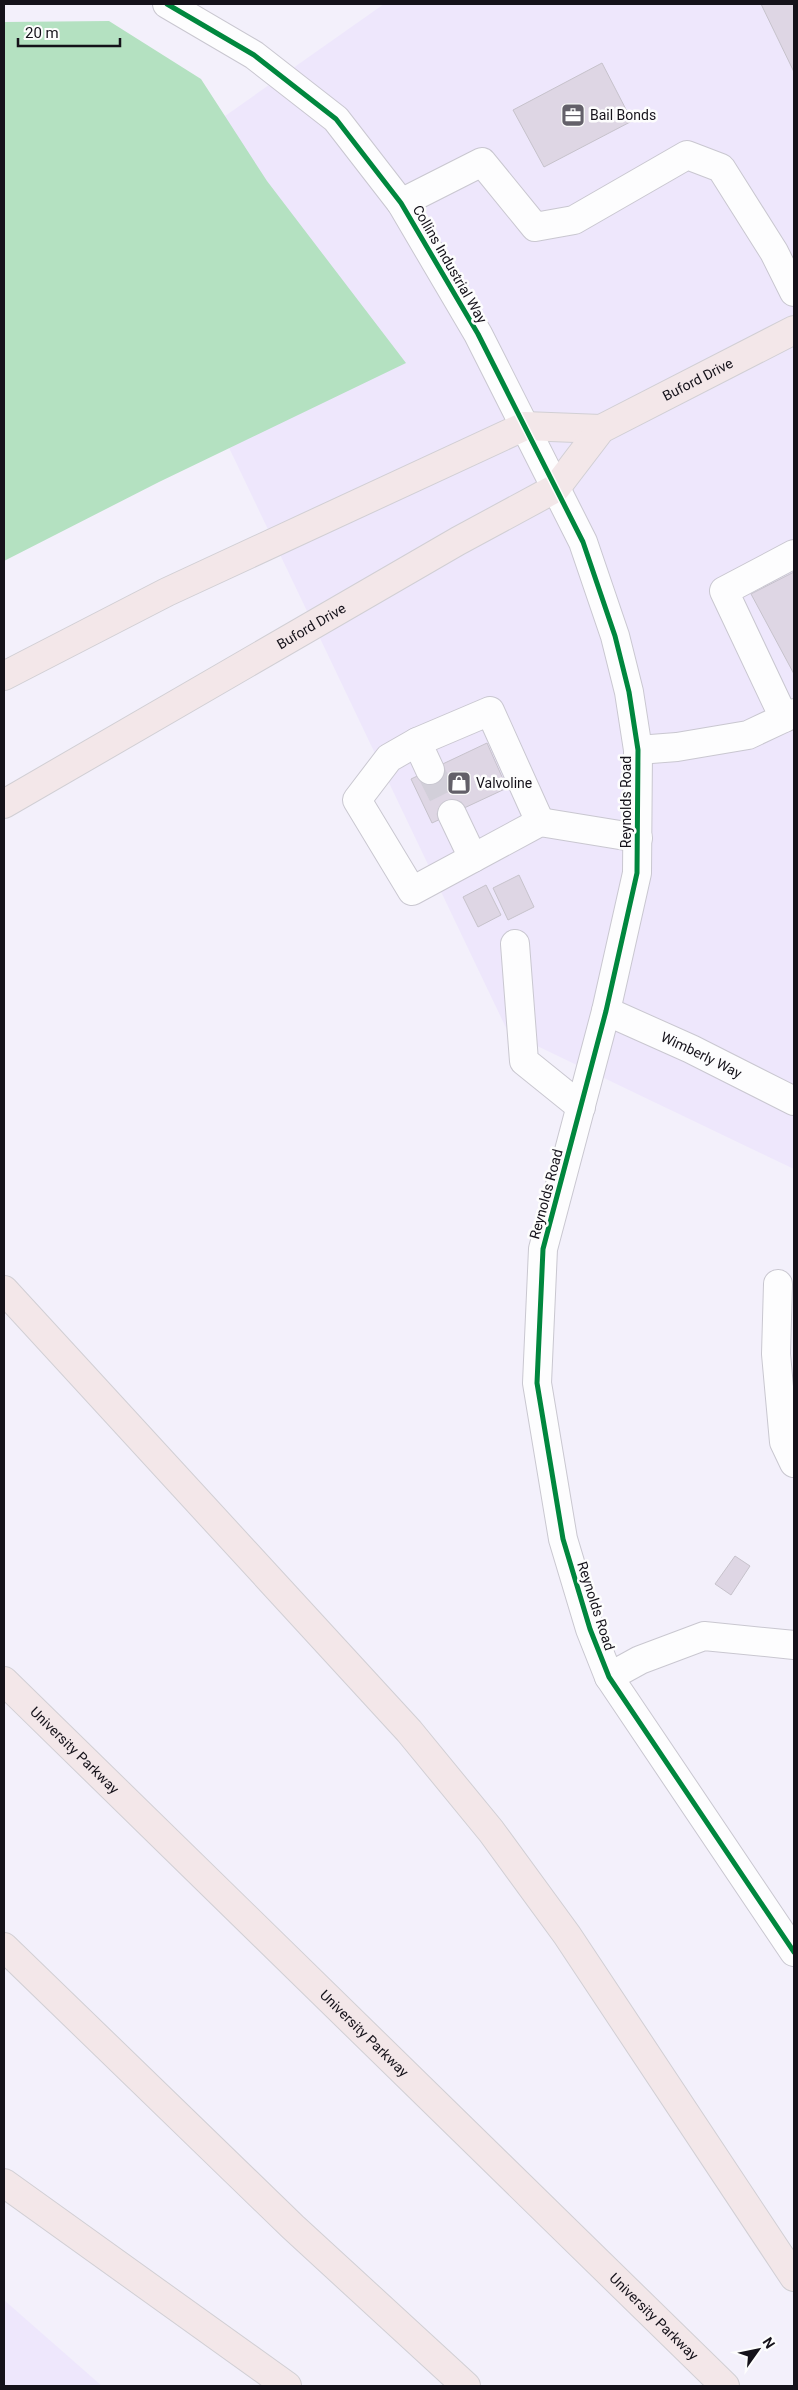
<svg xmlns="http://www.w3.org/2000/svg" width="798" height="2390" font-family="Roboto,sans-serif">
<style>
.built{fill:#eee7fc}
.green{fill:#b4e1c1}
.building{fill:#ded6e4;stroke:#c6c2cb}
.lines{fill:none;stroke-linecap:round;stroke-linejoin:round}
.minor-tunnel{stroke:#d2cfd9;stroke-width:28;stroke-dasharray:28 14;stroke-linecap:butt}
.minor-casing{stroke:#c9c7d0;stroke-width:30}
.highway-casing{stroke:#d1cfd4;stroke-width:30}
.minor{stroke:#fdfdfe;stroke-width:28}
.highway{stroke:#f3e7e9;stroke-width:28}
.cycleway-casing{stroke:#fdfdfd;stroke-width:8}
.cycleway{stroke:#00873e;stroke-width:5}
.labels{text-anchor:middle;stroke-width:5;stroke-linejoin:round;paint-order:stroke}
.poi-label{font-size:14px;fill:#15121a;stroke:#fdfdfd;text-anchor:start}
.street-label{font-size:14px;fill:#15121a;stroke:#fdfdfd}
</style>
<rect width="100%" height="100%" fill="#f3f0fb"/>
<path class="built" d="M384,4h410v1165l-286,-137 -404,-846 40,-13z
M4,2300l98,86h-98z"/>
<path class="green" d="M109,21l92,58 66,102 139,182 -247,119 -155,79v-539z"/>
<path class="building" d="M761,4h33v68z
M602,63l30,58 -88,46 -31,-57z
M794,572v102l-43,-80z
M487,743l20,45 -75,35 -21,-44z
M519,875l15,32 -26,13 -15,-32z
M486,885l15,30 -23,12 -15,-30z
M735,1556l15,10 -19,29 -16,-11z"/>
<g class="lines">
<path class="minor-tunnel" d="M430,770l22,44"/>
<g class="minor-casing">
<g id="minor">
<path d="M167,4l87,51 82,64 65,84 77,131 105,208 32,94 14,56 9,58 -1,123 -31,138 -63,238 -6,134 26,156 27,90 19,48 185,275"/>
<path d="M401,203l81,-41 53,65 39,-7 113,-65 34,13 53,84 20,40"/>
<path d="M794,554l-70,37 60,127 10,-5"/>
<path d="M417,742l-28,16 -32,42 55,91 128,-69 98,16"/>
<path d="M638,750l39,-3 71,-12 36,-17"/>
<path d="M430,770l-13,-28 73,-31 50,111"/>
<path d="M452,814l21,44"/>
<path d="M515,944l9,117 57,46"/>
<path id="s1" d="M606,1011l85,38 103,52"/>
<path d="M778,1284l-2,70 8,88 10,21"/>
<path d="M609,1677l31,-17 64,-24 90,9"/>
</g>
</g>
<g class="highway-casing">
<g id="highway">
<path d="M4,676l163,-84 358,-166 76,3"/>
<path id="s2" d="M4,804l454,-263 98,-53 45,-59 193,-99"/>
<path d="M4,1290l405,441 82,100 76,104 227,342"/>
<path id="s3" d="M4,1681l721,705"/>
<path d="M4,1947l289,280 173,159"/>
<path d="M4,2183l283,203"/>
</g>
</g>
<use href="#minor" class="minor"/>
<use href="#highway" class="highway"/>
<g class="cycleway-casing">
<path id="cycleway" d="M167,4l87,51 82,64 65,84 77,131 105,208 32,94 14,56 9,58 -1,123 -31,138 -63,238 -6,134 26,156 27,90 19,48 185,275"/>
</g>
<use href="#cycleway" class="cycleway"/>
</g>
<defs>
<g id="office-square" transform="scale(1.25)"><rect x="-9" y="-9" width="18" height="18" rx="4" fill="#636069" stroke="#fdfdfd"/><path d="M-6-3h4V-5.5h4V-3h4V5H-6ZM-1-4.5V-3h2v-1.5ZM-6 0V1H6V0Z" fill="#fff"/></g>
<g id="shop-square" transform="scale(1.25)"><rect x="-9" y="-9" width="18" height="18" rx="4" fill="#636069" stroke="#fdfdfd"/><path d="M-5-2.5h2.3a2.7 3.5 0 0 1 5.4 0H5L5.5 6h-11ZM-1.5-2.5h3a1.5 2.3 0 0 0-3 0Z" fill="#fff"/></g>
</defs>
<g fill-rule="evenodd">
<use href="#office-square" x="573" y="115"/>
<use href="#shop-square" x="459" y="783"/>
</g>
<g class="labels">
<g class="poi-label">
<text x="590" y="120">Bail Bonds</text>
<text x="476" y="788">Valvoline</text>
</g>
<g class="street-label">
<text transform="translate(450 264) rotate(60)" y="5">Collins Industrial Way</text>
<text dy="5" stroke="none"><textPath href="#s2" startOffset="819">Buford Drive</textPath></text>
<text dy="5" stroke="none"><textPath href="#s2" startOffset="355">Buford Drive</textPath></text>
<text transform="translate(626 802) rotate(-90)" y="5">Reynolds Road</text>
<text dy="5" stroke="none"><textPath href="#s1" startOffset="105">Wimberly Way</textPath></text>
<text transform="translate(546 1194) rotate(-75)" y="5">Reynolds Road</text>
<text transform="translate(596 1606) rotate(72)" y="5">Reynolds Road</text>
<text dy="5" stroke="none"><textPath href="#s3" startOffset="99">University Parkway</textPath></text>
<text dy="5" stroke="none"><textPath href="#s3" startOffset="504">University Parkway</textPath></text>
<text dy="5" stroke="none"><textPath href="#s3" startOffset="909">University Parkway</textPath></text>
</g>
</g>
<rect width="798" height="2390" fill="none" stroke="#15121a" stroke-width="10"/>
<g transform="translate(758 2350) rotate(57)" stroke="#fdfdfd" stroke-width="4" paint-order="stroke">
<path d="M0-4L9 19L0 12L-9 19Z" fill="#15121a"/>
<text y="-8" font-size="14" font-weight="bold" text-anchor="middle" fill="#15121a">N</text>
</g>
<path d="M18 38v8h102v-8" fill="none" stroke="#15121a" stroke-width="2.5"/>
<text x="25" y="38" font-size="15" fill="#15121a" stroke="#fdfdfd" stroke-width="4" paint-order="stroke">20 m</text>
</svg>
